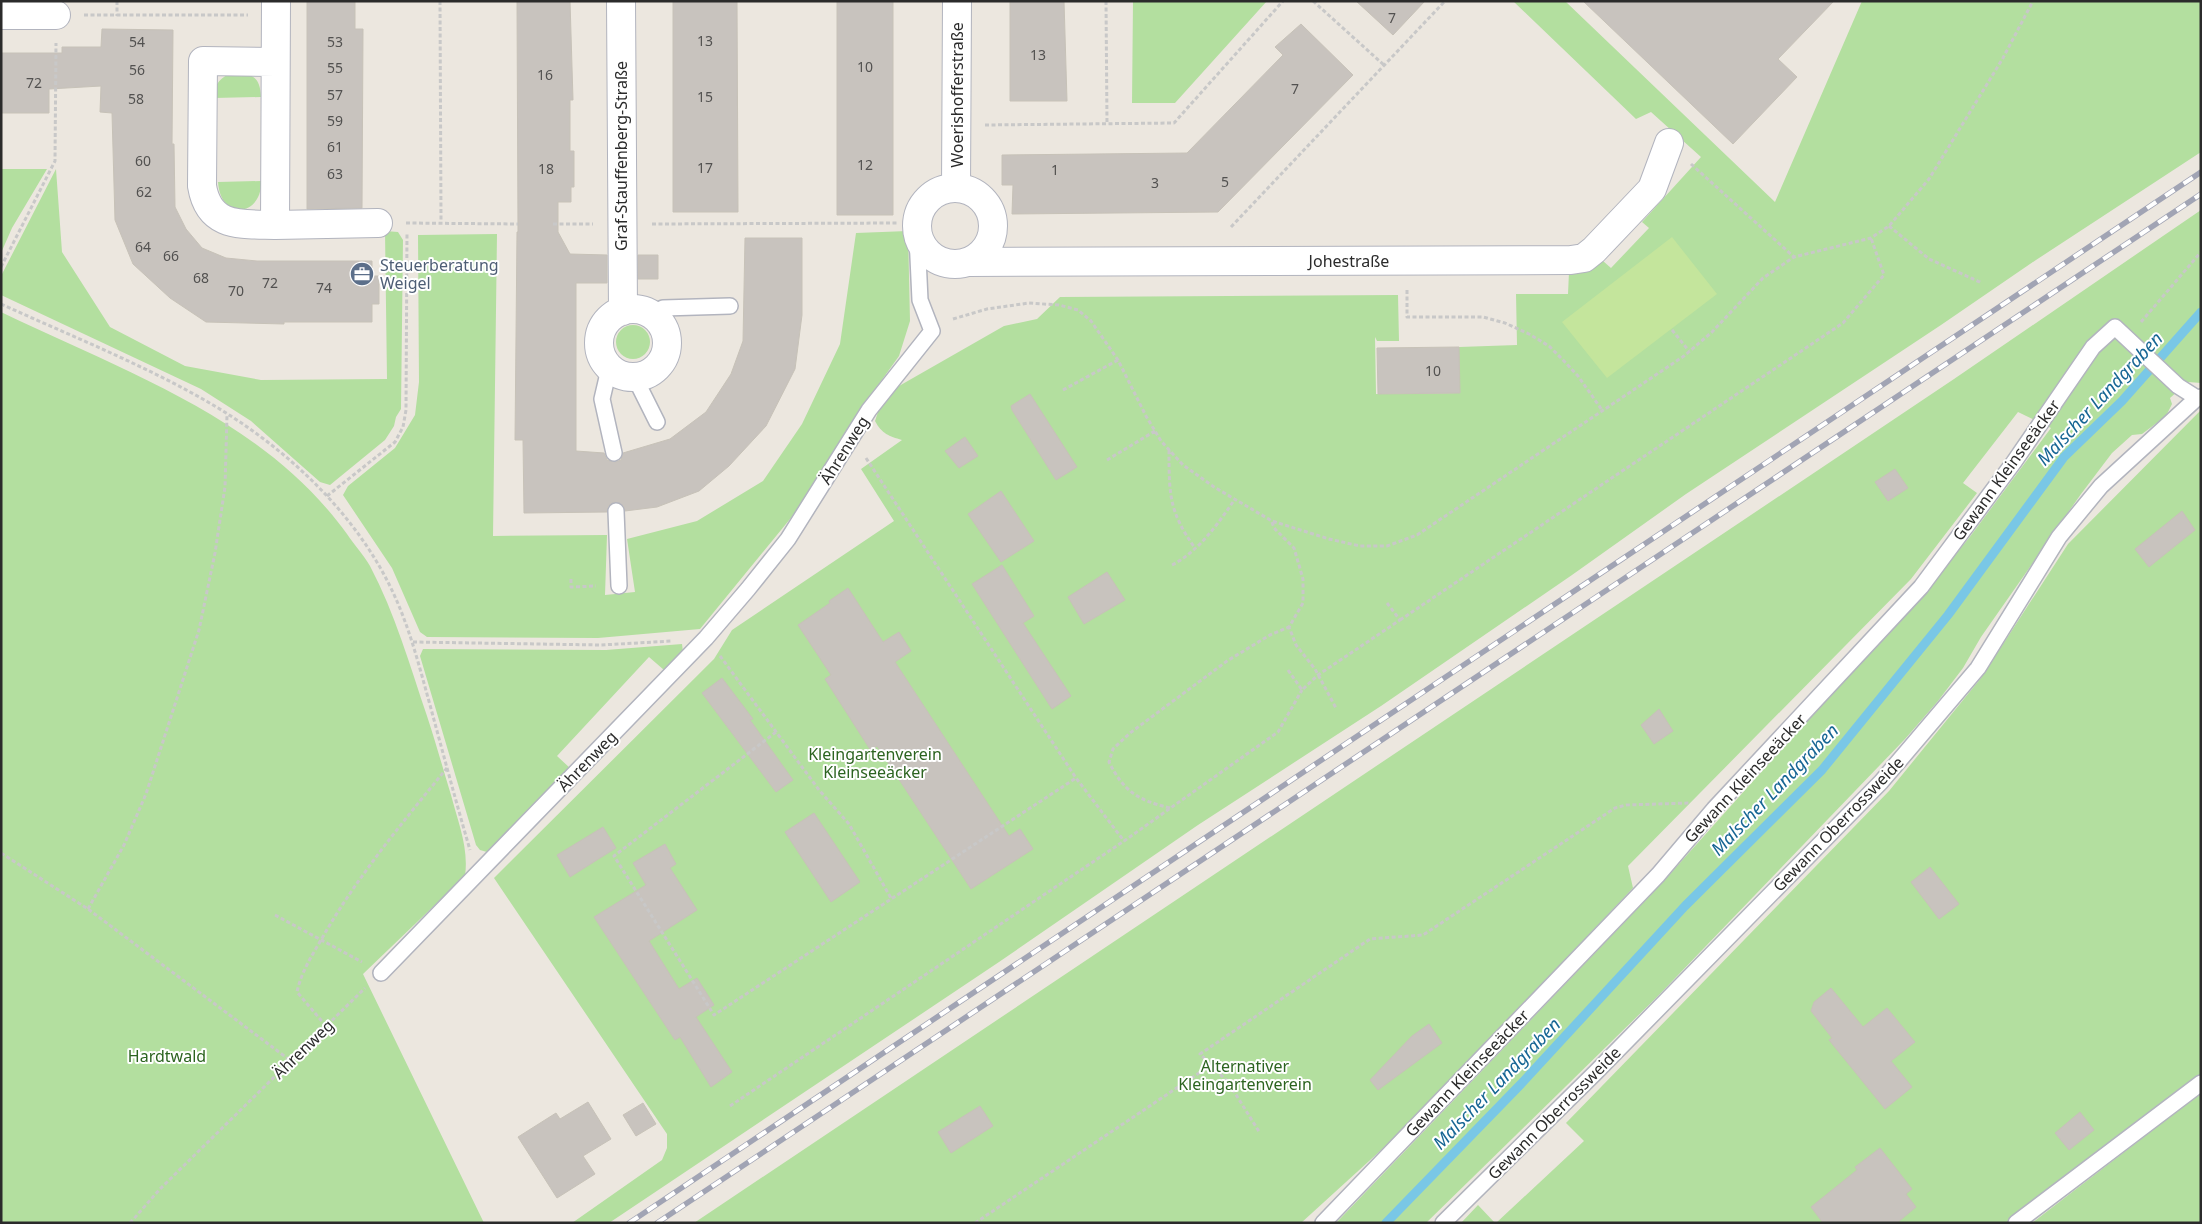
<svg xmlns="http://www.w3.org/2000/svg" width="2202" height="1224" font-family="'Noto Sans',sans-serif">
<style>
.green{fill:#b3df9f}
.pitch{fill:#c4e59c}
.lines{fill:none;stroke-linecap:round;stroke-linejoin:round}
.stream{stroke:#79c7e6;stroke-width:9}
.building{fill:#c8c3be;stroke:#c7c2b8}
.lane-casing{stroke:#b2b4be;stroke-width:18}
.street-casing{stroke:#b2b4be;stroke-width:30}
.path{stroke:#c8c8c8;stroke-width:3;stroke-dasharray:4 2.5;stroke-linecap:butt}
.lane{stroke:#fff;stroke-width:15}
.street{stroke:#fff;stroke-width:28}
.rail-casing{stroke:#a1a4b4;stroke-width:5.5}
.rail{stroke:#fff;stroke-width:4;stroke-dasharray:11;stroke-linecap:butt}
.labels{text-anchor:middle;stroke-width:4;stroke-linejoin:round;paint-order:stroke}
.number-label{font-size:14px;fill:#525150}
.street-label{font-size:16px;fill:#2b2b2b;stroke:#fff}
.service-label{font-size:16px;fill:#4e5e75;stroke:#fff;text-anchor:start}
.park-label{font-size:16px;fill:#2c6420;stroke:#fff}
.water-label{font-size:18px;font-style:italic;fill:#176694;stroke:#fff}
</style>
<rect width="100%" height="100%" fill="#ece7df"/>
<path class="green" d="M1133,1h134l-92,102h-43z
M1513,1h52l210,201 87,-201h339v151l-165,108 -95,65 -255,169 -114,81 -191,131 -183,119 -199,137 -390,261h-37l90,-63 5,-12v-14l-173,-256 220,-219 18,-29 162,-109 -33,-52 41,-29c-13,-4 -20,-6 -27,-19l6,-18 11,-13 112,-64 33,-7 23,-22 338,-2 1,46h-22l-2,-4 1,57 83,-1v-46l58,-2 -1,-51h52l1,-22 21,-3 13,-8 8,7 38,-40 -7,-6 59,-65 -50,-45 -15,7z
M234,72c19,2 26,5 27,25l-47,1c0,-15 7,-21 20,-26z
M1,169h46l-35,59 -11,25z
M56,169l6,83 48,75 75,39 76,14 126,-1 -2,-148 13,1 5,8 -2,169 -5,8 -2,9 -9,14 -55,45 -10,-3 -69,-61 -50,-32 -200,-94v-19z
M261,181c2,34 -40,42 -43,1z
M2201,210v173l-13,-1 -18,16 2,6 -6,12 -24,18 -10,1 -20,18 -31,41 -100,143 -18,31 -25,33 -33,38 -249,259 -230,225h-90l325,-339 153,-171 74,-78 81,-97 82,-110 -33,-16 -55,71 14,10 -66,86 -283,287 5,22 -220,233 -112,102h-607l1260,-844z
M908,231l2,90 -11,35 -38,53 -44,77 -117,143 -102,9 -171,-1 -7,-5 -28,-64 -49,-73 5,-9 47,-38 20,-33 4,-33 -1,-147 79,-1 -4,302 114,-1 -2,60 30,-3 -8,-53 70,-18 66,-40 39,-57 38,-80 16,-111z
M1,312c124,60 262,106 346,222 7,11 17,21 23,32 25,47 40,100 57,150 9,27 16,53 24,79 7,27 18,53 14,81l-102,98 121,249h-483z
M616 342a17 17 0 1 1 34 0a17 17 0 1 1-34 0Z
M2201,410v665l-193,148h-512l88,-82 -18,-18 323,-332 92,-113 87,-134z
M682,644l1,8 -19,18 -15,-13 -92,99 14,13 -84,83 -7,-2 -4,-5 -56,-189 3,-7 183,1z
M2201,1093v130h-169z
M1478,1205l17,18h-34z"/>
<path class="pitch" d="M1672,237l45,57 -110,84 -45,-56z"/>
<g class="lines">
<path class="stream" d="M1386,1223l135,-139 164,-178 137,-136 126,-155 116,-158 58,-56 79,-89"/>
</g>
<path class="building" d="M307,1h48v28h8l-1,179 -55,1z
M517,1h53l3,99h-3v51h4v36h-3v15h-13v30l12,22 37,1v28h-31v168l28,2 3,7 9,2 5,-2 2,-7 47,-14 36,-27 25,-38 12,-33 2,-103h57v77l-7,54 -29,57 -37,40 -30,25 -42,16 -32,4 -1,-5 -9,-4 -7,4 -1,6 -83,1 -1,-73h-8l2,-208h1z
M673,1h64l1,211h-65z
M837,1h56v214h-56z
M1010,1h54l3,100h-57z
M1356,1h69l-32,34z
M1583,1h251l-56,58 19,18 -64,67z
M1301,24l52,51 -135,137 -206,2 1,-29h-11v-30l185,-2 96,-98 -8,-8z
M102,29l71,1 -1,114h2l1,63 11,22 16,19 24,10 31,3h115v15h7v28h-7v18h-88v2l-78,-2 -36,-24 -37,-34 -18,-44 -3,-107 -12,-1 1,-26 -52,3v24h-48v-60h61v-6h39z
M638,255h20v24h-20z
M1459,347l1,46 -82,1 -1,-46z
M1030,394l47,73 -21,13 -44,-70 -1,-4z
M965,437l13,19 -19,12 -14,-17z
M1895,469l13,19 -20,13 -13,-19z
M1001,491l33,50 -33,21 -33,-48z
M2182,511l13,19 -46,37 -14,-18z
M1002,565l32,51 -11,7 48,73 -19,13 -80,-125z
M1107,572l18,28 -41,24 -16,-27z
M848,588l35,54 16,-10 12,19 -16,11 114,174 11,-7 13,20 -62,40 -94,-143 -6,5 -46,-72 6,-4 -33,-50 32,-22 -1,-2z
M722,678l31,41 -3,1 43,60 -17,12 -74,-99z
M1659,709l14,22 -19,13 -13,-19z
M814,813l46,69 -29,20 -46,-70z
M603,827l13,21 -46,29 -13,-22z
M665,844l11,20 -6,4 27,42 -48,31 30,48 18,-11 17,27 -18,12 36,55 -21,15 -31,-50 -5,3 -81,-123 52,-32 -13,-22z
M1930,867l29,37 -20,15 -28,-37z
M1831,988l32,39 24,-19 28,34 -24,19 21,26 -27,22 -56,-69 3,-2 -21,-27 3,-9z
M1429,1024l13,19 -64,47 -8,-10 42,-44z
M588,1102l23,37 -28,17 12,18 -38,24 -39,-61 38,-24 4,6z
M643,1103l13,21 -20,12 -13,-21z
M980,1106l13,20 -42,27 -13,-21z
M2080,1112l14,18 -25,20 -14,-17z
M1880,1148l32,41 -6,5 10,13 -19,16h-74l-12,-16 46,-37 -2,-3z"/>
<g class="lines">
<g class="lane-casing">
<path id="lane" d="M650,314l13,-6 67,-2
M609,369l-7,30 12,54
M635,378l22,44
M616,511l3,75
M381,973l325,-335 42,-49 40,-50 81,-129 63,-79 -12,-31 -3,-64
M1323,1223l335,-348 56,-66 207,-222 93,-125 79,-115 22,-20 63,59 19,12 4,-1
M1443,1223l153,-151 285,-290 97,-114 81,-131 42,-51 96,-88
M2016,1223l185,-140"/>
</g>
<g class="street-casing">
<path id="street" d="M621,1l2,310
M1,15h55
M275,62l-72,-1 -1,125c7,42 38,38 73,39l1,-224
M956,188l1,-187
M917 226a38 38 0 1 1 76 0a38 38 0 1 1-76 0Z
M275,225l103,-2
M967,262l604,-2 13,-2 10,-8 58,-61 17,-46
M599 343a34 34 0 1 1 68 0a34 34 0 1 1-68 0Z"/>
</g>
<path class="path" d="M117,1v15
M440,1l1,221
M1106,1l1,123
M1313,1l72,65
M84,15h164
M985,125l189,-2 109,-122
M1691,164l103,93
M992,220l9,-2
M406,223l112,1
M553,224h40
M652,224l246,-1
M1889,226l40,33 53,24
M1231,227l214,-226
M1,267l54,-106 1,-118
M1407,290v27h76l22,6 24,11 20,12 15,15 14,15 24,34
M1,304c70,32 146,62 212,101 76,45 147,112 183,194 15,34 24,70 34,106 13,48 26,97 40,145
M953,319l34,-10 42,-6 30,2 19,5 13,11 27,39 28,56 15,25 22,24 31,22 58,34 57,18 31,7h27l30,-11 267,-179 28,-24 51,-54 31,-21 77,-19 18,-12 40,-47 74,-121 30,-57
M2141,322l60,-70
M1672,330l17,21
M1063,390l55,-30
M1169,450c0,44 0,62 26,98
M866,458l210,320 48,63
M1107,460l48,-29
M327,496l68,-54 8,-15 3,-17 1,-178
M1272,522l2,6 20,20 9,31v24l-14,24 7,18 19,24 21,39
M1172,565c27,-14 46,-41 63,-66
M571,579v8l25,-1
M1400,620l443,-297 41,-48 -13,-37
M413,642l188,3 71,-4
M720,656l99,134 30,34 43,76
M1288,670l14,20 16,-15 82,-55 -13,-17
M776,732l-162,124 100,159 362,-237
M1170,808c-32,-8 -46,-16 -61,-46l4,-13 17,-16 97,-72 43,-26 19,-8
M1,853l87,56 203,152
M88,909l36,-64 22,-51 53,-164 16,-77 10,-66 2,-72
M275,915l87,47
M326,1026l-29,-34c4,-19 14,-35 24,-52 35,-62 81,-117 126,-172
M1211,1065l17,17 32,51
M730,1106l394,-265 154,-109 24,-42
M130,1223l30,-34 205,-201
M975,1223l236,-158 -11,-11 170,-115 53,-4 192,-127 11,-3 63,-2"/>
<use href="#lane" class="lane"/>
<use href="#street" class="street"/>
<g class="rail-casing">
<path id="rail" d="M629,1223l1572,-1051
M657,1223l1544,-1029"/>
</g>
<use href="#rail" class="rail"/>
</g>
<defs>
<g id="office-disc" transform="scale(1.25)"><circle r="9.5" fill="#5c6f8a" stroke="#fff"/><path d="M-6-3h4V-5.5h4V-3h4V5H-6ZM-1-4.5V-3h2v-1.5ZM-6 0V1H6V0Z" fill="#fff"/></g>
</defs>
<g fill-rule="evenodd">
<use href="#office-disc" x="362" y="274"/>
</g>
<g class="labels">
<g class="number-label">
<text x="1392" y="23">7</text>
<text x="705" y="46">13</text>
<text x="137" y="47">54</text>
<text x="335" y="47">53</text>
<text x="1038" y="60">13</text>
<text x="865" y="72">10</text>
<text x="335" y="73">55</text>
<text x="137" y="75">56</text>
<text x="545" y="80">16</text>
<text x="34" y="88">72</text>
<text x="1295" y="94">7</text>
<text x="335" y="100">57</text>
<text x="705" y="102">15</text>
<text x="136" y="104">58</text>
<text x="335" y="126">59</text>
<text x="335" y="152">61</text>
<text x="143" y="166">60</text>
<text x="865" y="170">12</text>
<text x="705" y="173">17</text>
<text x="546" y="174">18</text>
<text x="1055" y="175">1</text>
<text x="335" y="179">63</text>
<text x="1225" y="187">5</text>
<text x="1155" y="188">3</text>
<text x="144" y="197">62</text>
<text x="143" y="252">64</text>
<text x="171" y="261">66</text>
<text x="201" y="283">68</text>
<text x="270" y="288">72</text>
<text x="324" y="293">74</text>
<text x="236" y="296">70</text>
<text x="1433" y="376">10</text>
</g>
<g class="street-label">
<text transform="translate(957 95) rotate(-90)" y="6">Woerishofferstraße</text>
<text transform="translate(621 156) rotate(-90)" y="6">Graf-Stauffenberg-Straße</text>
<text x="1349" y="267">Johestraße</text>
<text transform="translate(844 450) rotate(-58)" y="6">Ährenweg</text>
<text transform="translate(2006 470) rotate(-54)" y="6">Gewann Kleinseeäcker</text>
<text transform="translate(587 761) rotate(-46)" y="6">Ährenweg</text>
<text transform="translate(1745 778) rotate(-47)" y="6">Gewann Kleinseeäcker</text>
<text transform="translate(1838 824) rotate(-46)" y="6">Gewann Oberrossweide</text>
<text transform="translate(303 1049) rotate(-44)" y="6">Ährenweg</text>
<text transform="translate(1467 1073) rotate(-46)" y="6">Gewann Kleinseeäcker</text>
<text transform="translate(1554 1113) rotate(-45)" y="6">Gewann Oberrossweide</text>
</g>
<g class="service-label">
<text x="380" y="271">Steuerberatung<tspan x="380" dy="18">Weigel</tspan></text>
</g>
<g class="park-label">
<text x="875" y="760">Kleingartenverein<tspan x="875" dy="18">Kleinseeäcker</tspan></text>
<text x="167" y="1062">Hardtwald</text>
<text x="1245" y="1072">Alternativer<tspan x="1245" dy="18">Kleingartenverein</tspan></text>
</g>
<g class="water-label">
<text transform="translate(2100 399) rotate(-47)" y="6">Malscher Landgraben</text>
<text transform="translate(1775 790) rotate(-46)" y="6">Malscher Landgraben</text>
<text transform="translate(1497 1084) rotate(-46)" y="6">Malscher Landgraben</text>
</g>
</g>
<rect width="2202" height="1224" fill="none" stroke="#2b2b2b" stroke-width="5"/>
</svg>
